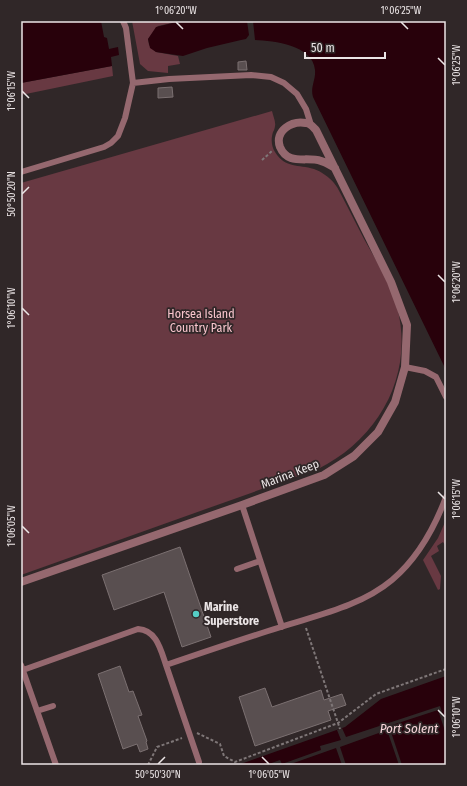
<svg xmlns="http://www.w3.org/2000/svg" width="467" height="786" font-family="'Fira Sans Condensed',sans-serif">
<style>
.green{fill:#683942}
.water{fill:#28010b}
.pier{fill:#302728}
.building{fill:#594f50;stroke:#7b7071}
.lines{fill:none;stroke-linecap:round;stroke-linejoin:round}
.path{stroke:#7f7778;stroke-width:2;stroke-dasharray:3 2;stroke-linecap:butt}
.service{stroke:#95686f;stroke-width:6}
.minor{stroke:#95686f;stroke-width:8}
.ticks{fill:none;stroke:#ebe5e6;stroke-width:1.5}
.poi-dot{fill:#55cec5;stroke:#302728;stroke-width:1.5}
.labels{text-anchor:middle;stroke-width:3.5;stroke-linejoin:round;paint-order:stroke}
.park-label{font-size:12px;fill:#f9c5cd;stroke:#302728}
.street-label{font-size:12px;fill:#ebe5e6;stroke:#302728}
.poi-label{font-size:12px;font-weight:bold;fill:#ebe5e6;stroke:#302728;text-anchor:start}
.water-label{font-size:13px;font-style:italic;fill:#f9d6db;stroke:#302728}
.neatline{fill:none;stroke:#ebe5e6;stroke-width:1.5}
.ticks-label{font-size:10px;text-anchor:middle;fill:#ebe5e6}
</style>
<rect width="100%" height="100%" fill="#302728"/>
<path class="green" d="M132,21h49l-23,5 -10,13 1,6 7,7 22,4 2,8 -12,2v7l-20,-2 -8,-7z
M112,66l1,10 -92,19v-12z
M272,111c1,5 4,11 3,15 0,1 -1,5 -2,6 -2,6 -2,14 2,20 11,17 23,12 39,17 8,3 15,8 20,14 5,6 8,14 12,21 6,12 12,23 18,35 12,21 26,44 33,68 18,67 -18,132 -79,162l-297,106v-392z
M446,520v26l-3,-4 -6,4 2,5 -8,5 10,20 -1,13 -2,1 -15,-30 15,-22z"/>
<path class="water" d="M21,21h80l3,16 3,1 2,11 9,-2 1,8 -8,2 1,9 -91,17z
M181,21h66l2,14 -3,4 -5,1 -34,8 -24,8 -27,-4 -6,-4 -2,-9 8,-12z
M253,21h193v349l-133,-273c-3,-10 3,-17 2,-27 -2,-25 -41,-29 -60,-30z
M446,676v89h-208l107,-38 36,-28z"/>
<path class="pier" d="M440,706l6,18v10l-8,-24 -49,16 13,39h-3l-12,-35 -47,17 6,18h-4l-6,-17 -48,17h-22l14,-5 2,4 39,-14 -1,-4 21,-6 -4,-10 5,-2 4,9z"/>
<path class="building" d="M246,61l1,9h-9v-8z
M172,87l1,10 -15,1v-10z
M180,547l31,90 -29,10 -18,-55 -50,18 -12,-35z
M120,666l9,26 4,-1 9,24 -4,1 9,25 -1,1 2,7 -8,3 -3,-8 -14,5 -25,-75z
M265,688l7,19 49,-17 3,10 18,-6 4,11 -18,6 3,9 -76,26 -16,-49z"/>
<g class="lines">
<path class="path" d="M262,160l10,-9
M306,628l34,101
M197,733l23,11 4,12 11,6 103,-39 38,-29 70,-25
M148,765l9,-18 25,-9"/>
<path class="service" d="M133,83l36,-4 82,-4 20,2 13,6 13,11 9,15 5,16
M21,172l83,-25 7,-4 7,-7 7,-18 8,-35 -7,-55 -3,-7
M405,367l20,4 11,6 10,20
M242,505l40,122
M237,569l23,-8
M21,665l35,100
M23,670l115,-41c19,1 23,22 28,36
M37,711l16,-5
M199,762l-33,-97c38,-13 76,-26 115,-38 37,-12 80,-21 111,-47 26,-22 42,-51 54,-83"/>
<path class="minor" d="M21,582l221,-77 82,-30 30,-19 24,-24 17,-30 10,-35 2,-42 -16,-43 -75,-152c-3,-3 -6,-7 -10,-7 -14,-3 -32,8 -26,24 8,19 27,9 41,14 5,1 10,5 14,7"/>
</g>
<path class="ticks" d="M176,22l7,7M401,22l7,7M438,58l7,7M22,91l7,7M22,194l7,-7M438,275l7,7M22,308l7,7M438,492l7,7M22,526l7,7M438,710l7,7M262,757l7,7M158,764l7,-7"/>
<circle class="poi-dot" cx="196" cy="614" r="4"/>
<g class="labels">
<g class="park-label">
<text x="201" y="318">Horsea Island<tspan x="201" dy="14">Country Park</tspan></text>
</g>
<g class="street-label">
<text transform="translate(290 474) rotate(-21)" y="4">Marina Keep</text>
</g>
<g class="poi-label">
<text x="204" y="611">Marine<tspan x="204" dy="14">Superstore</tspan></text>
</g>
<g class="water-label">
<text x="409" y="733">Port Solent</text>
</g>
</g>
<rect width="467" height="786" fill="none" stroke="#302728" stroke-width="44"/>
<path d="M305 52v6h80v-6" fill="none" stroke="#ebe5e6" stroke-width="2"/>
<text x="311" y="52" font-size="12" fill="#ebe5e6" stroke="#302728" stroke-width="3" paint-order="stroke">50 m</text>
<rect x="22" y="22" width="423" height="742" class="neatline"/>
<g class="ticks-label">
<text x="176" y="14">1°06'20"W</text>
<text x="401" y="14">1°06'25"W</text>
<text transform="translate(456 65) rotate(-90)" y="4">1°06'25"W</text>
<text transform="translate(11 91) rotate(-90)" y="4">1°06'15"W</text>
<text transform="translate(11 194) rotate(-90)" y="4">50°50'20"N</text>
<text transform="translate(456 282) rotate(-90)" y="4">1°06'20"W</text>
<text transform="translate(11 308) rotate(-90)" y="4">1°06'10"W</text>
<text transform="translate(456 499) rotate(-90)" y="4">1°06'15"W</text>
<text transform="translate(11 526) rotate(-90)" y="4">1°06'05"W</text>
<text transform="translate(456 717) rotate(-90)" y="4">1°06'10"W</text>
<text x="158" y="778">50°50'30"N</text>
<text x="269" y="778">1°06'05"W</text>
</g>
</svg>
